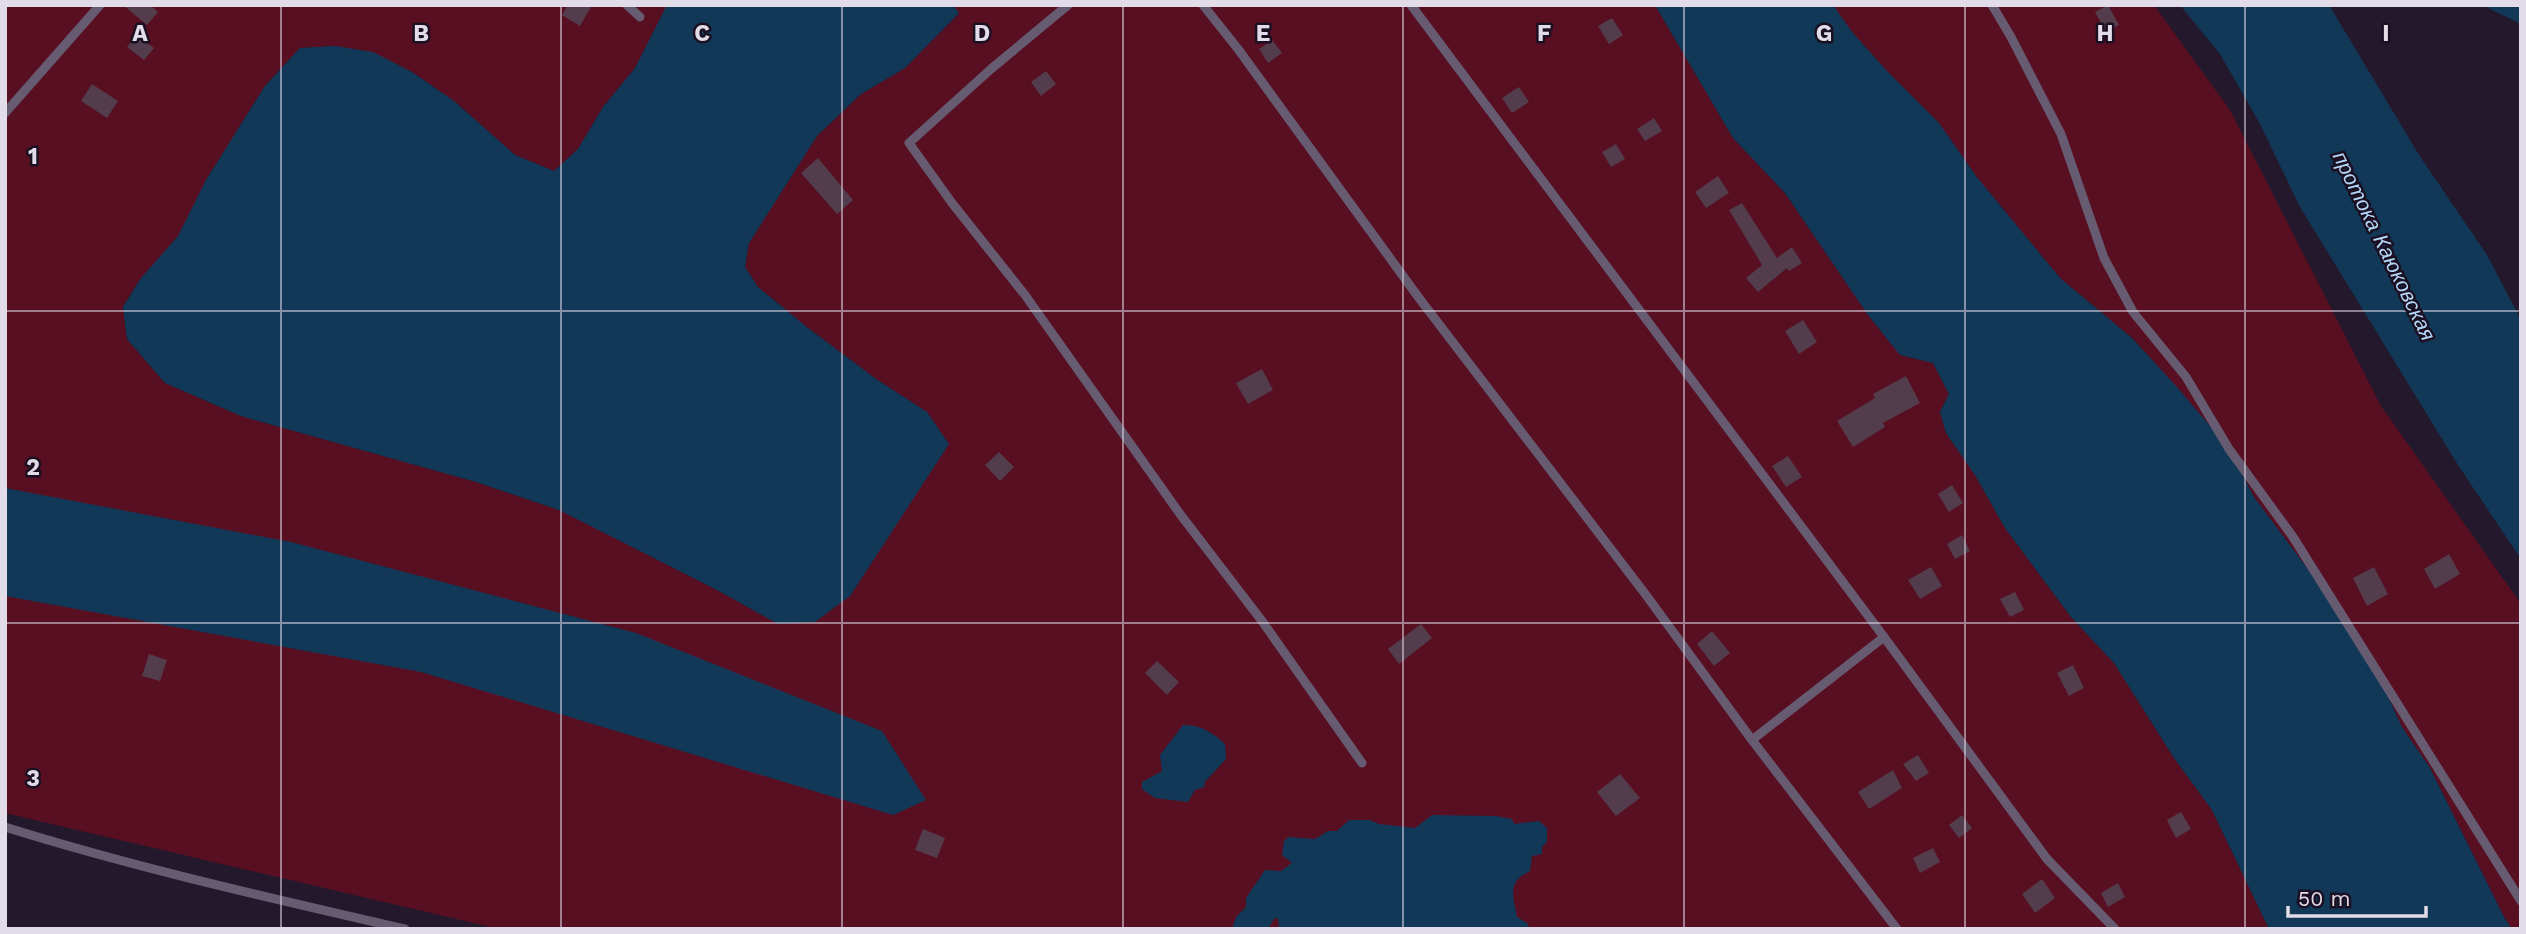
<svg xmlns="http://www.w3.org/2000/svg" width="2526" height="934" font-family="'Work Sans',sans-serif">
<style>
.green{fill:#580f22}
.water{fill:#123858}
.building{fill:#533c4b}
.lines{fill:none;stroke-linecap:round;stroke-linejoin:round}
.lane{stroke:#675b72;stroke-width:9}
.grid{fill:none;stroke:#e2dbe8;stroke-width:2;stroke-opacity:0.55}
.labels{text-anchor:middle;stroke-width:5;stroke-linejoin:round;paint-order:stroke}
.water-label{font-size:21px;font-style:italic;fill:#b4d7f8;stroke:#1a1022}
.grid-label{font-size:23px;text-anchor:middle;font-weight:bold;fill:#e2dbe8;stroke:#1a1022;stroke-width:5;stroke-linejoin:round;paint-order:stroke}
</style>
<rect width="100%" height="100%" fill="#24192c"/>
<path class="green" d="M5,5h662l-32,63 -32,39 -25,42 -24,22 -39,-16 -61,-54 -42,-29 -39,-19 -38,-7 -35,2 -35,38 -59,94 -28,57 -37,41 -18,28 4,33 38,44 76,33 235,66 83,28 160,81 59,33 72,-28 98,-152 -21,-32 -51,-33 -68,-51 -50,-41 -13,-20 4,-24 68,-107 44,-42 44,-26 54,-54 -6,-9h702l78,133 52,55 83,122 32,40 33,8 16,31 -9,18 6,21 29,42 30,53 66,89 43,46 60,95 38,52 57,119h-1770l-494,-116z
M1833,5h321l76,105 151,296 140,198v325h-9l-8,-12 -74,-149 -28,-41 -24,-52 -45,-72 -79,-106 -26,-50 -96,-109 -72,-60 -84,-102 -37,-53 -52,-52 -35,-39z"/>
<path class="water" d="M667,5h286l6,8 -54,55 -44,26 -44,42 -68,107 -4,24 13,20 50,41 68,51 51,33 22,32 -99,152 -35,26 -37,2 -59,-33 -160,-81 -83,-28 -235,-66 -76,-33 -38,-44 -4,-32 18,-29 37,-42 28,-56 59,-94 35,-38 35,-2 38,6 39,20 42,29 61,54 39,16 24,-22 25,-42 32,-39z
M1655,5h178l19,27 35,39 52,52 37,53 84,102 72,60 45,49 51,60 26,50 79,106 45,72 24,52 28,41 74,149 8,12h-243l-57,-119 -38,-52 -60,-95 -43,-46 -66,-89 -30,-53 -29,-42 -6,-21 9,-18 -16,-31 -33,-8 -32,-40 -83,-122 -52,-55z
M2180,5h149l90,150 68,100 34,65v239l-63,-94 -158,-258 -41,-85 -39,-68z
M2482,5h39v19z
M5,488l286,54 345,91 246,98 44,69 -33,15 -472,-143 -416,-76z
M1183,725c18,0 29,7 42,19l1,15 -21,23 -1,5 -9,3 -7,12 -33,-4 -13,-9v-7l20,-11 -2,-16z
M1432,815l64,1 16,3 2,5 25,-3 8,7v14l-5,5v7l-10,2 -2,15c-23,11 -17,24 -13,46l10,6 3,6h-251l-1,-11 -4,1 -6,10h-36l4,-12 10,-10v-9l19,-28 16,1 11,-8 -10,-8 2,-14 4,-4 27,2 13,-8h9l12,-11h21l9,4 36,4z"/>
<path class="building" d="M123,5h27l8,7 -11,13z
M568,5h24l-12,21 -18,-11z
M2108,5l11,20 -13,7 -11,-20z
M1612,18l11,17 -14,9 -11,-18z
M136,35l18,13 -10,12 -17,-13z
M1272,40l10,13 -14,10 -9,-14z
M1046,71l10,13 -15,12 -10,-14z
M92,84l26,17 -11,17 -26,-17z
M1519,87l10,15 -17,11 -10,-15z
M1654,118l8,13 -17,10 -8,-12z
M1616,144l9,15 -14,8 -9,-15z
M818,158l35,42 -16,14 -36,-41z
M1718,176l11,17 -23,15 -11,-16z
M1742,203l35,55 15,-11 10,16 -13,8 -2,-3 -29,24 -12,-14 16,-13 -33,-55z
M1803,320l14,22 -18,12 -14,-23z
M1262,369l11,21 -25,14 -12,-21z
M1906,376l14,27 -37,20 2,4 -32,20 -16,-26 38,-23 -2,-4z
M999,452l15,15 -14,14 -15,-16z
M1788,456l14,21 -16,10 -14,-21z
M1952,485l11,18 -14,9 -11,-18z
M1962,535l8,16 -15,8 -8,-15z
M2449,554l11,20 -25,15 -11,-20z
M1931,567l11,19 -22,13 -12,-19z
M2374,567l14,27 -21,12 -14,-28z
M2015,592l9,18 -14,7 -10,-18z
M1421,624l11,14 -33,26 -11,-15z
M1712,631l18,22 -16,13 -17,-22z
M149,654l18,6 -7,21 -18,-5z
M1157,661l22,21 -12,13 -22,-22z
M2073,665l11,23 -15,8 -12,-23z
M1918,755l11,18 -13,8 -13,-17z
M1893,770l9,18 -33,21 -11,-17z
M1620,774l20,24 -24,18 -19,-24z
M2181,812l10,17 -15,9 -9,-18z
M1962,815l10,13 -13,10 -10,-13z
M923,829l22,9 -8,20 -22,-8z
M1933,848l7,14 -20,11 -7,-15z
M2042,879l13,19 -20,15 -13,-19z
M2118,883l7,14 -17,10 -7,-14z"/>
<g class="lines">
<path class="lane" d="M627,5l13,12
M1068,5l-77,64 -82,74 43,60 73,92 155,219 82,107 100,142
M1203,5l35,44 181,249 227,297 106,145 145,189
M1411,5l473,632 163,222 68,70
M1992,5l19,32 50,97 43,124 29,54 53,65 43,72 64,88 228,364
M5,113l95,-108
M1752,740l132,-103
M5,827c131,41 266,71 400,102"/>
</g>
<path class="grid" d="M281,5v924M561,5v924M842,5v924M1123,5v924M1403,5v924M1684,5v924M1965,5v924M2245,5v924M5,311h2516M5,623h2516"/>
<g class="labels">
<g class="water-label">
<text transform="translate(2384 246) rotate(64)" y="7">протока Каюковская</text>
</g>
</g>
<g class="grid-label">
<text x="140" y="41">A</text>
<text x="421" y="41">B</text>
<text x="702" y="41">C</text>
<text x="982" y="41">D</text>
<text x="1263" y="41">E</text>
<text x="1544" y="41">F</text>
<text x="1824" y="41">G</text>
<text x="2105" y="41">H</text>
<text x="2386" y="41">I</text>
<text x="33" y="164">1</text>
<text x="33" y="475">2</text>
<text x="33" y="786">3</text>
</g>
<rect width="2526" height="934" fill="none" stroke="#e2dbe8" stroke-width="14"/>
<path d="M2288 906v10h138v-10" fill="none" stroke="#e2dbe8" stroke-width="3.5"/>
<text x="2298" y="906" font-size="21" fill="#e2dbe8" stroke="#1a1022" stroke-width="5" paint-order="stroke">50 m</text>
</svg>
